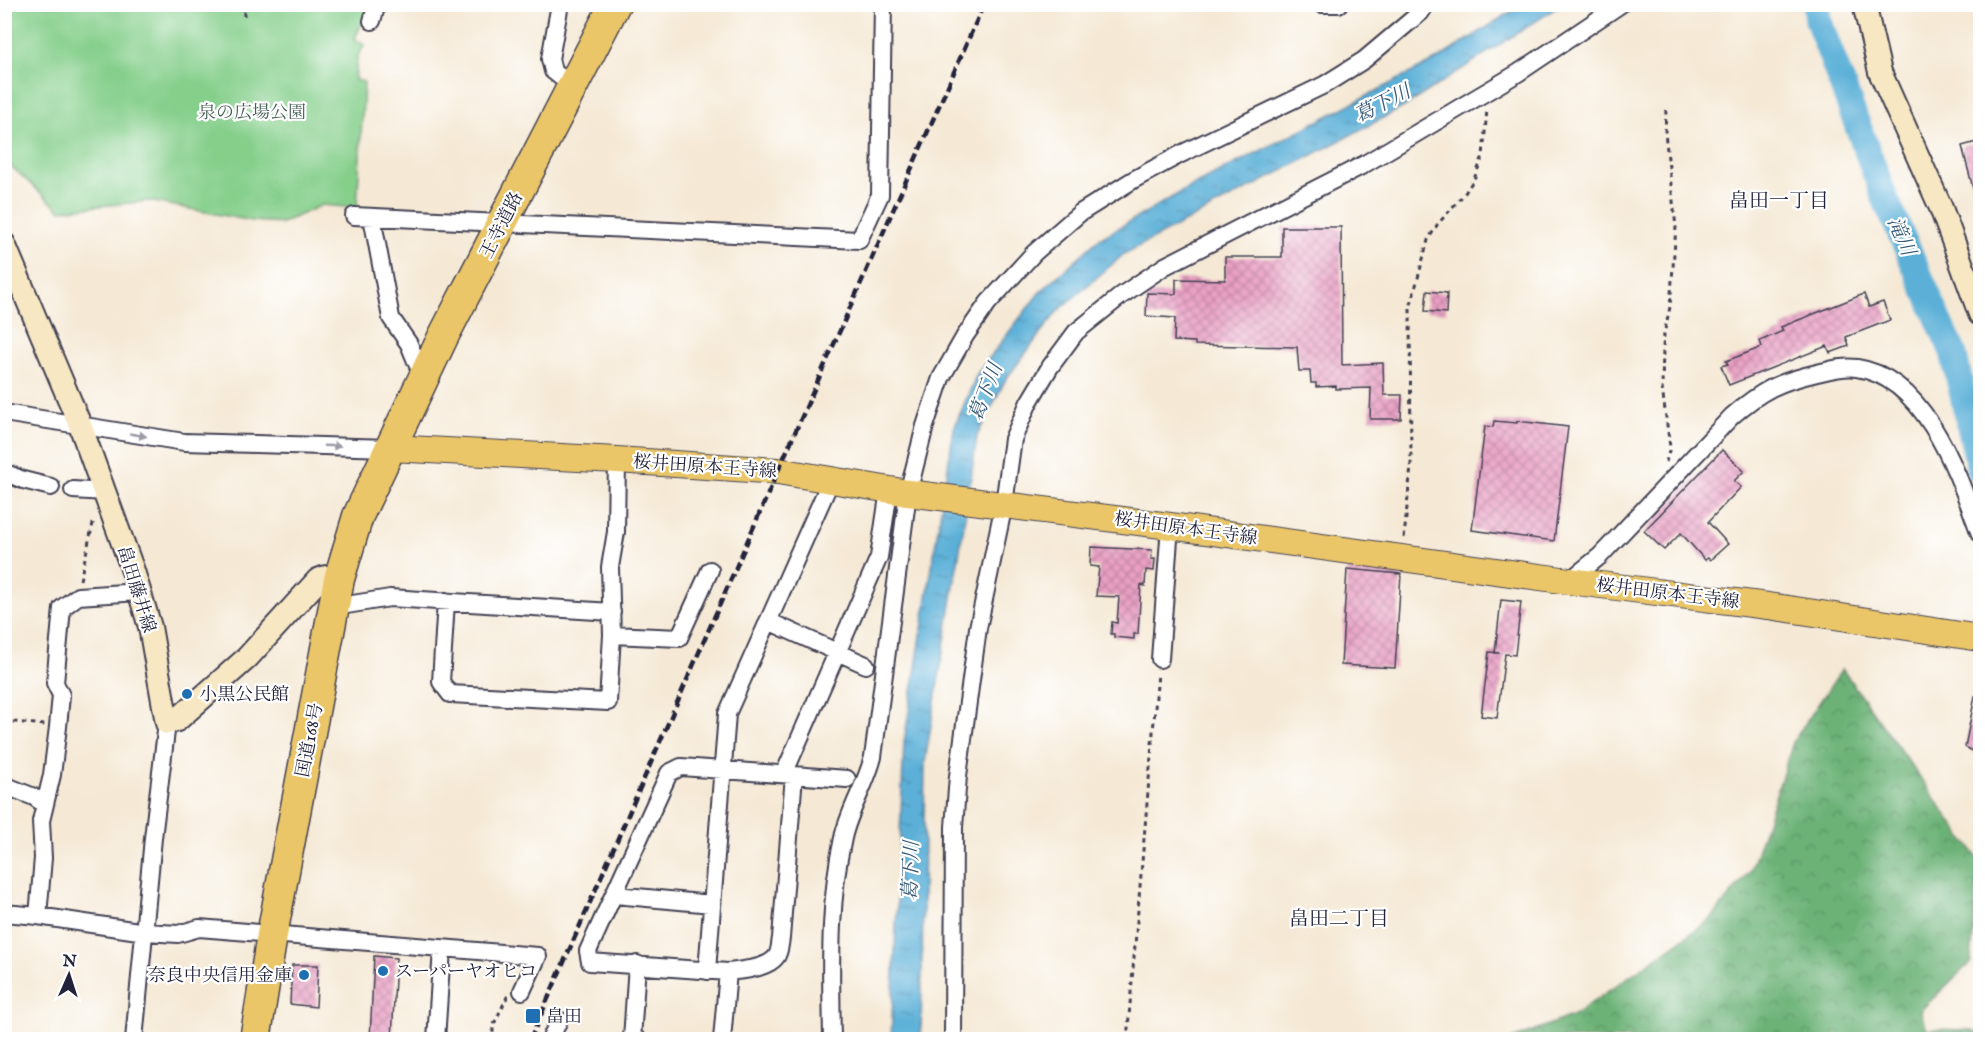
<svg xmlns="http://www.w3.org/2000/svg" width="1985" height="1044" font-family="'IM FELL English','Noto Serif JP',serif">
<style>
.forest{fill:url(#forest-crowns);stroke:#476a59;stroke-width:1.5}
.park{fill:#85cf8b;stroke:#547863;stroke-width:1.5}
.water{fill:url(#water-ripples);stroke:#3f698a;stroke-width:1.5}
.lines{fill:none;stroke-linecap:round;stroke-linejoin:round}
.river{stroke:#5cb0d8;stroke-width:27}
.building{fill:url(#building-cross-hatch)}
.street-casing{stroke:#424052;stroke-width:20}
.secondary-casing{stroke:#424052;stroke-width:26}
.primary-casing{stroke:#424052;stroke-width:28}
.highway-casing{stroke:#424052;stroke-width:33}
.path{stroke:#424052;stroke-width:3;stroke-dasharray:4.5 4.5;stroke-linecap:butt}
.street{stroke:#fff;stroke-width:16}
.secondary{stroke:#f7e8c3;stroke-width:22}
.primary{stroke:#ebc669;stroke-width:26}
.highway{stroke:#ebc669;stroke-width:30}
.rail{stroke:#22223b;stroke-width:4.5;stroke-dasharray:9 4.5;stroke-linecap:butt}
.oneway{fill:#9c9ca7}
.poi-dot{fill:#1f6fb2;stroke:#fff;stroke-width:2}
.labels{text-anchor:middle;stroke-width:4.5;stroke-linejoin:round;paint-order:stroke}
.park-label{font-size:18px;fill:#455f57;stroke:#fff}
.street-label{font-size:18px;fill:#22223b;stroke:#fff}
.poi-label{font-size:18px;fill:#22223b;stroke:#fff;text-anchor:start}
.water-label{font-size:20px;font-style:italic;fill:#395b7a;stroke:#fff}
.neighbourhood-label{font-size:20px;fill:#22223b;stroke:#fff}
</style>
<defs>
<pattern id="forest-crowns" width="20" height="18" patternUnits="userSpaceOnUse" patternTransform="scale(1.5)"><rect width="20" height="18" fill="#6cb277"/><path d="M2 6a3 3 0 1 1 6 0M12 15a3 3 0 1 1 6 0" fill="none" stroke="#589063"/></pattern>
<pattern id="water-ripples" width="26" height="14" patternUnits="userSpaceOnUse" patternTransform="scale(1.5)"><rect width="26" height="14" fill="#5cb0d8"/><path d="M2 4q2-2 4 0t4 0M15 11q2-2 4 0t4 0" fill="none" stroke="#4c8fb0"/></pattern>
<pattern id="building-cross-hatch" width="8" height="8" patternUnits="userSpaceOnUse" patternTransform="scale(1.5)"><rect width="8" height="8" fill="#eaa0c4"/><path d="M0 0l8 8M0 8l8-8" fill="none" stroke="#bd82a0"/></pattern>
</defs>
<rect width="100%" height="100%" fill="#fff"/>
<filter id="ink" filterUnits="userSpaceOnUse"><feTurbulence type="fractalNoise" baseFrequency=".0167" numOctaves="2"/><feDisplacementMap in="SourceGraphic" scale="12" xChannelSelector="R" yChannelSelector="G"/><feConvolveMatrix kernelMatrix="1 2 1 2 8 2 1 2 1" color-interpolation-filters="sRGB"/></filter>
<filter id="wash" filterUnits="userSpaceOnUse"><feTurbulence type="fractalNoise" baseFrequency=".008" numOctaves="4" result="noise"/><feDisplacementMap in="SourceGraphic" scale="24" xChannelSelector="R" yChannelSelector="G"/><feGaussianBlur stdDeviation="1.35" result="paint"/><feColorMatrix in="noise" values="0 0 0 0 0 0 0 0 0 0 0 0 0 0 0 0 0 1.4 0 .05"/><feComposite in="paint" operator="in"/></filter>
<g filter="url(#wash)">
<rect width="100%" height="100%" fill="#f5e9d5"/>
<path class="forest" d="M1842,669l137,191 -8,102 -51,49 7,18 43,1 10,4v5h-468l62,-24 137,-96 40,-49 43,-130z"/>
<path class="park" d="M5,5h366l-17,35 11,5 -8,12 -2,23 9,2 -7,126 -35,-3 -40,18 -30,-2 -103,-20 -89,9 -55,-49z"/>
<path class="water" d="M1521,5h40l-159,103 -278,146 -67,58 -51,67 -29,57 -13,89 -39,237 -4,277 -30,1 13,-298 50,-314 23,-54 62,-81 60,-54 91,-52 248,-128z"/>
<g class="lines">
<path class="river" d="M1816,4l2,16 66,176 69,156 27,118"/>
</g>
<g id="blocks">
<path class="building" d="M1980,141v59h-4l-14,-54z
M1282,227h59l1,138 41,-2 1,32h18l-1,24h-31l1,-31 -35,1v-3l-20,1v-4h-5l-1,-12h-11l-2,-24 -102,-2v-3l-21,-1 1,-23 -29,-2 1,-23 29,1v-15l49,1v-23h57z
M1427,291l20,2 -1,20 -21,-2z
M1864,294l5,13 14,-5 7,18 -44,17 3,9 -19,7 -3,-7 -98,39 -8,-19 7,-2 -2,-3 36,-14 -2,-6 23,-10 -2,-4z
M1494,421l23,2v-2l51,6 -14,114 -82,-11 13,-104 8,1z
M1722,450l22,21 -10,10 7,6 -33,35 20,22 -18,16 -2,-2 -3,2 -24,-27 -17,17 -20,-19z
M1091,547l61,3 -1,9h4l-1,12 -8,-1 -1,16 -4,-1 -3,49h-4v5l-20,-2v-3h-3l1,-12 5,1 2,-26 -23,-1 3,-29 -9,-1z
M1347,569l54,5 -6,94 -54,-3z
M1501,600l20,2 -6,53 -10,-1 -8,64 -16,-2 8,-64 11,1h-5z
M1975,696l5,1v59l-15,-9z
M374,956l22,2 -4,82h-22z
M292,965h26l-2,42 -26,-3z"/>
</g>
</g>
<g filter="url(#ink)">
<use href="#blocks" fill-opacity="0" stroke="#424052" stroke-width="1.5"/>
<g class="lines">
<g class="street-casing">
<path id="street" d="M560,4l-10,55 3,12 19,15
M1321,4h18
M372,21l5,-17
M354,216l505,24 21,-45 3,-191
M372,217l19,101 18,26 14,34
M4,413l180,29 206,6
M4,472l19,8 28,7
M73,490l32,2
M1569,581l31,-25 132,-140c30,-26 46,-34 85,-43 13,-3 26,-7 40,-5 70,10 102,110 123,166
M446,601l-5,81 9,12 158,8 4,-67 -2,-68 6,-35 1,-72
M334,607l56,-9 222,14
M768,621l98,44
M612,635l67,3 31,-68
M1160,659l10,-133
M784,774l95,-217 10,-67
M794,775l-13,163c-1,5 -1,14 -5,19 -9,12 -34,13 -48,15l-138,-10 -2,-11 81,-178 12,-6 166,12
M4,785l30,12 10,7
M615,895l97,9
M4,913l34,3 107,16 33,2 21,-6 339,28 -16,35
M38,916l5,-58 -2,-37 11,-46 6,-48 3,-32 -6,-12 7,-75 16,-12 61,-4
M637,964l-5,75 6,1
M707,971l20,-257 104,-234
M134,1040l19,-202 14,-115
M436,1040l6,-91
M550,1040l9,-20
M722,1040l6,-68
M832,1040c-1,-68 -4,-136 11,-202 6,-28 23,-53 30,-81l35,-264 17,-67 16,-48 24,-42 23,-33 46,-50 46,-40 53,-33 48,-26 143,-69 40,-25 57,-48 5,-8
M953,1040l1,-213 4,-51 20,-148 26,-124 9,-65 16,-37 21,-35 26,-35 46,-37 43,-29 198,-101 155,-92 103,-69"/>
</g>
<g class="secondary-casing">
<path id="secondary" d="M1864,4l16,68 61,136 39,106
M4,244l76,181 53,146 17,56 17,96 10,-3 70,-62 71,-78 8,-3 13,2"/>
</g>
<g class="primary-casing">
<path id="primary" d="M390,448l227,12 161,11 130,22 262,33 399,55 199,25 212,32"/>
</g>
<g class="highway-casing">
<path id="highway" d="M255,1040l17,-105 67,-356 19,-63 85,-179 172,-333"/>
</g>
<path class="path" d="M244,16v-12
M1666,110l-1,23 11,94 -6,80 -6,27 -1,14 -1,40 8,59 -4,15
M1404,538l7,-72 -1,-158 18,-68 9,-15 28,-32 9,-14 9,-23 4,-47
M80,580l14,-61
M4,721l41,4
M498,1040l-5,-6v-8l15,-31
M1127,1040l31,-367"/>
<use href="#street" class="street"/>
<use href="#secondary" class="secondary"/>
<use href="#primary" class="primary"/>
<use href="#highway" class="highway"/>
<path class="rail" d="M530,1040l248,-569 206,-467"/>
</g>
<defs><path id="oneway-solid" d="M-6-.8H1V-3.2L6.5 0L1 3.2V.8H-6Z" transform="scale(1.5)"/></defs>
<g class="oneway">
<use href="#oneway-solid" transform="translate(138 435) rotate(10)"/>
<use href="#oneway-solid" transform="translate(332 446) rotate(2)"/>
</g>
</g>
<g class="poi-dot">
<circle cx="187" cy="694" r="6"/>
<circle cx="383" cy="971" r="6"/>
<circle cx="304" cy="975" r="6"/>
<rect x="525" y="1008" width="16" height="16" rx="3"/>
</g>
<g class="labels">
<g class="park-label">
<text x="252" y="118">泉の広場公園</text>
</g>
<g class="street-label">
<text transform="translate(501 225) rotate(-63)" y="6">王寺道路</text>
<text transform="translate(705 466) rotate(4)" y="6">桜井田原本王寺線</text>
<text transform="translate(1186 528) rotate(8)" y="6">桜井田原本王寺線</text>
<text transform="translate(137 589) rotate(73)" y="6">畠田藤井線</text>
<text transform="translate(1668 593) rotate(7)" y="6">桜井田原本王寺線</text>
<text transform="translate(309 740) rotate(-79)" y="6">国道168号</text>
</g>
<g class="poi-label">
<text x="199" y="700">小黒公民館</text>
<text x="395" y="977">スーパーヤオヒコ</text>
<text x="292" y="981" text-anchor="end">奈良中央信用金庫</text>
<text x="546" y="1022">畠田</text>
</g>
<g class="water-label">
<text transform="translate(1382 103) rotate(-27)" y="7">葛下川</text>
<text transform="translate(1902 236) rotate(66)" y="7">滝川</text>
<text transform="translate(985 392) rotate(-69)" y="7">葛下川</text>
<text transform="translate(910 871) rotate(-88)" y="7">葛下川</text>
</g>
<g class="neighbourhood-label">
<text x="1779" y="207">畠田一丁目</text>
<text x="1339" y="925">畠田二丁目</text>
</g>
</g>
<rect width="1985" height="1044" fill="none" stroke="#fff" stroke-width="24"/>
<g transform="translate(69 975) rotate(3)" stroke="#ffffff" stroke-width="4.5" paint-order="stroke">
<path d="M0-4.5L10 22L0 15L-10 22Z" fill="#22223b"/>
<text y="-9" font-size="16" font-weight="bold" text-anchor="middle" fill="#22223b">N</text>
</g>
</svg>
